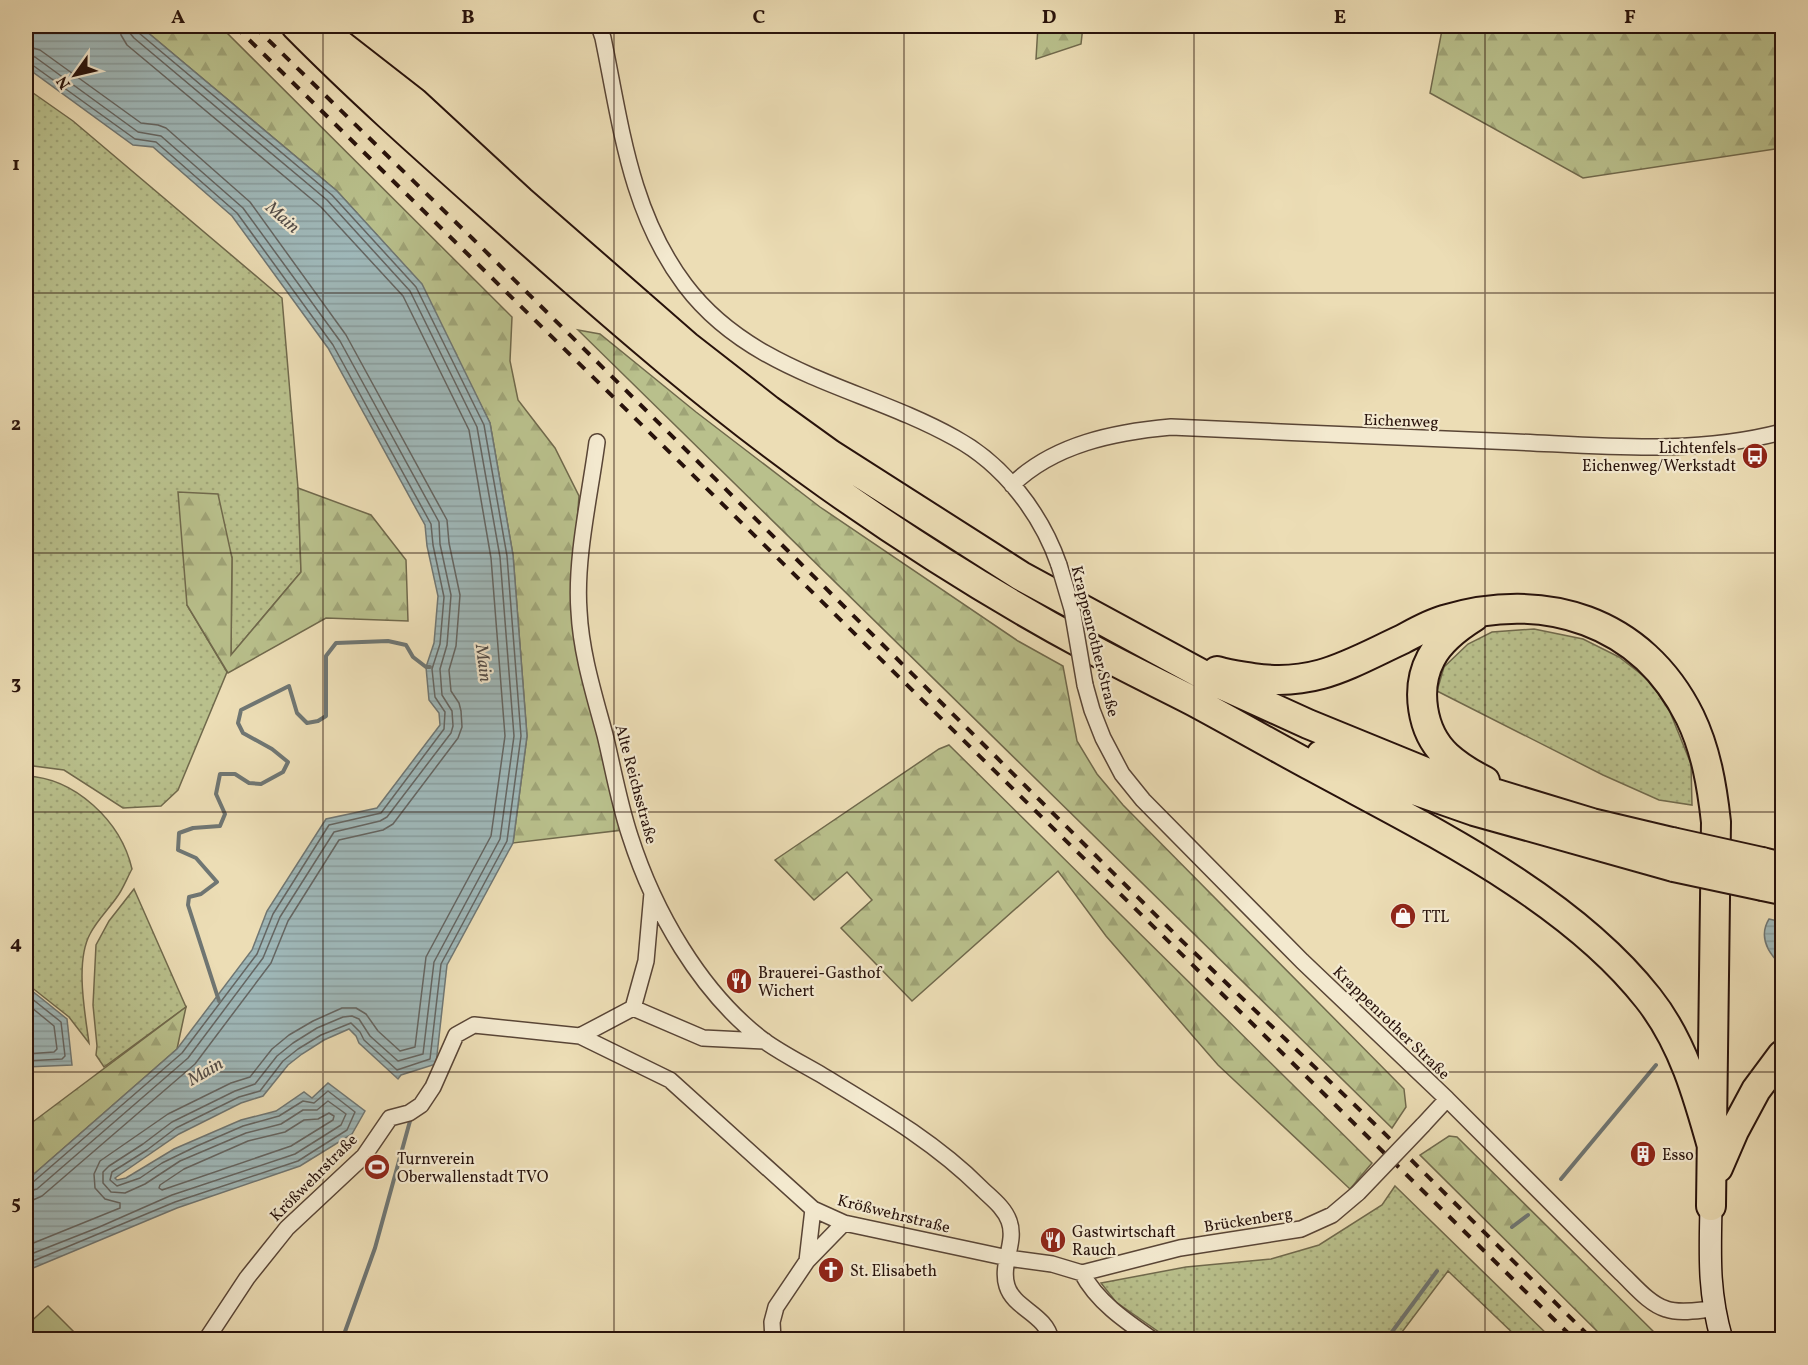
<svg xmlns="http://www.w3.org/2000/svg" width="1808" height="1365" font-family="Vollkorn,serif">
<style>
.grass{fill:url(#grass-dots);stroke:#70694c;stroke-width:1.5}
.forest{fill:url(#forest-firs);stroke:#70694c;stroke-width:1.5}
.park{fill:#b9c08c;stroke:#70694c;stroke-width:1.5}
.water{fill:url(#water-rules);stroke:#6f7673;stroke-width:1.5}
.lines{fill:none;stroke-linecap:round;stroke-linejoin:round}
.shore{stroke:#646562;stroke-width:1.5}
.stream{stroke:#6f7673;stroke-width:4}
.street-casing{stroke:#594536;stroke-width:18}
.secondary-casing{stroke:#28120b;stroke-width:24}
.highway-casing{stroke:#28120b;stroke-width:32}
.street{stroke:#f3e9cf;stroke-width:15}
.secondary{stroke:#f3e9cf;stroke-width:21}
.highway{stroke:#ecddb5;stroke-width:28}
.rail{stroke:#28120b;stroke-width:4;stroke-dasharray:10 10;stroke-linecap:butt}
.street-bridge-casing{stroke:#594536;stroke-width:18;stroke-linecap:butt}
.highway-bridge-casing{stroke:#28120b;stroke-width:32;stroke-linecap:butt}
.street-bridge{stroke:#f3e9cf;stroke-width:15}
.highway-bridge{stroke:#ecddb5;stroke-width:28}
.grid{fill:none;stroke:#28120b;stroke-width:1.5;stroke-opacity:0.55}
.labels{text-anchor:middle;stroke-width:4.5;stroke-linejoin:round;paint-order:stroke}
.street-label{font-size:16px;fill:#28120b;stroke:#f3e9cf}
.poi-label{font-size:16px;fill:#28120b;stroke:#f3e9cf;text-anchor:start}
.water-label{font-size:18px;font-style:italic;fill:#524c48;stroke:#f3e9cf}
.neatline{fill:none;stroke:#28120b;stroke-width:2}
.grid-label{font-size:20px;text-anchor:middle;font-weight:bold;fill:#28120b}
</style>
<defs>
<pattern id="grass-dots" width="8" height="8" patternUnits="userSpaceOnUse" patternTransform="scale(1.5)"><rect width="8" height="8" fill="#b9c08c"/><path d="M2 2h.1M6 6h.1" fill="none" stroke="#9fa477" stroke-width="1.8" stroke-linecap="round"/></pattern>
<pattern id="forest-firs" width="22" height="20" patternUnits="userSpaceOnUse" patternTransform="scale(1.5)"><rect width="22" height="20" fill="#b9c08c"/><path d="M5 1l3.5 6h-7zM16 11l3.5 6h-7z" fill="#9fa477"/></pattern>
<pattern id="water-rules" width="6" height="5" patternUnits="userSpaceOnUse" patternTransform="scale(1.5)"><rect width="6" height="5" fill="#9fb8b9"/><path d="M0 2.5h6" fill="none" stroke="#899d9e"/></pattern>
</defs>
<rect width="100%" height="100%" fill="#ecddb5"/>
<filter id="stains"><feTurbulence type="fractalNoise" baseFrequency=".00333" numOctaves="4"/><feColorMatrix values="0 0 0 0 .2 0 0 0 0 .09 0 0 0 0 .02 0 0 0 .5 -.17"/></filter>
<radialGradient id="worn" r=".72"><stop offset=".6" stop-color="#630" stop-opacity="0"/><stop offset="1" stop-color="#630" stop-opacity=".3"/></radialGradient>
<path class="grass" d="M26,88l47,33 209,177 16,190 3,84 -70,83 1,-97 -45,47 40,67 -49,118 -17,16 -38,2 -59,-38 -38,-5z
M1534,629l49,10 36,18 31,24 20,31 21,52 1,41 -33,-5 -56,-25 -166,-84 7,-24 24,-23 24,-12z
M26,776c49,2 95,45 106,93 -5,9 -9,20 -15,28 -9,13 -20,23 -27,37 -15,28 -5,79 -1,109l-20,-26 -43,-34z
M134,889l52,118 -82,60 -8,-12 1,-9 -4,-41 3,-60 13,-24z
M1395,1186l157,153h-33l-71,-68 -52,69 -227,-1 -53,-37 -15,-19 85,-16 85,-8 48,-14 63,-40z"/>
<path class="forest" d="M140,26h80l292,291 -2,44 8,39 37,48 24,48 -6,80 50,254 -110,13 14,-107 -14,-181 -23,-132 -77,-148 -76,-84z
M1038,26h45l-2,18 -45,15z
M1433,26h349v122l-199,30 -153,-85 12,-63z
M578,330l22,4 96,78 124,95 198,134 45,25 14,75 20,33 26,31 281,284 2,18 -14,21z
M298,488l73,27 35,45 2,61 -82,-3 -98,55 -41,-68 -9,-113 40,2 14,64 -1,97 70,-83z
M949,745l423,418 -22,26 -132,-124 -112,-129 -48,-65 -146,130 -71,-73 31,-28 -25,-28 -33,28 -39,-40 164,-111z
M186,1007l-9,42 -151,132v-54z
M1449,1136l8,1 204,202h-56l-185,-184z"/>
<path class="park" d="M48,1306l33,33h-55v-13z"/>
<path class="water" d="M26,26h114l197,165 85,93 68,139 23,132 14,181 -14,107 -66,122 -11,99 -35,11 -3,4 -39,-36 -3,-7 -7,-7 -25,11 -22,14 -14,11 -25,31 -22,7 -62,31 -64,44 2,2 9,-2 48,-29 67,-29 35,-9 28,-19 8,6 16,-15 37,28 -13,23 -52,32 -123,42 -151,63v-90l151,-132 75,-99 15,-39 59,-92 51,-11 63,-83 -1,-12 -10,-13 -3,-33 8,-24 4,-47 -11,-50 -2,-21 -97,-177 -96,-132 -79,-69 -20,-2 -107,-78z
M1769,919l13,3v44c-13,-12 -24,-29 -13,-47z
M26,986l41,33 5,46 -46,2z"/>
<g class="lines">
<path class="shore" d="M26,46l14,4 101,73 17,2 8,3 84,74 96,133 101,185 2,23 11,52 -4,51 -7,24 2,21 8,12 2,8 1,16 -4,11 -65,86 -10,6 -44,10 -51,81 -17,42 -76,101 -153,132 -9,4 -7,1
M26,55l9,2 103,75 23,4 82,72 97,133 99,181 1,22 11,51 -4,50 -7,24 2,26 10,16 1,15 -2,7 -64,84 -7,4 -46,11 -54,85 -17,41 -75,100 -151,131 -11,3
M26,62l5,2 104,75 21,3 81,71 96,132 98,179 2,21 11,52 -4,47 -8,25 3,28 10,15 -1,17 -63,84 -52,12 -56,89 -16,40 -75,99 -150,130 -6,2
M26,994l35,28 4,34 -3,3 -36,2
M26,1003l28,23 3,23 -3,3 -28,2
M329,1113l5,3 -1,4 -42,26 -129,44 -3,-2 1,-3 24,-16 64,-28 37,-9 19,-12 14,-1z
M26,1246l94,-38v-5l-15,-4 -10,-11 -1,-14 6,-13 68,-47 63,-31 19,-6 22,-28 17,-14 24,-14 29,-13h14l10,6 12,17 22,20 15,-4 11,-90 65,-121 14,-100 -14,-178 -22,-128 -66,-134 -82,-89 -194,-162 -6,-10 -1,-9
M26,1256l71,-28 75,-33 123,-41 46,-29 5,-11 -18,-13 -11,9h-14l-22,14 -35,9 -66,28 -35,23 -20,9 -14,-1 -8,-9v-11l6,-6 34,-22 29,-22 63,-31 20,-7 22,-28 16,-13 24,-15 26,-11 9,-1 7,3 11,17 28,25 25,-7 11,-92 66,-123 14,-103 -14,-179 -23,-130 -67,-136 -83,-91 -193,-162 -5,-6v-6
M26,1264l149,-62 123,-41 49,-31 8,-18 -27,-21 -14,12 -11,-2 -24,15 -36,10 -46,20 -35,17 -22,15 -23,8 -7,-6 2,-8 35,-22 29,-22 63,-31 21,-6 23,-30 15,-12 23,-14 30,-12 9,9 4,8 33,30 33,-11 11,-95 66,-123 14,-105 -14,-180 -23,-131 -68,-138 -84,-92 -193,-162 -3,-7"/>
<path class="stream" d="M219,1001l-31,-96 1,-8 12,-3 16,-12 -21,-24 -18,-8 1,-17 14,-5 27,-2 5,-12 -9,-20 4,-20h15l14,9 12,1 22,-12 5,-10 -16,-13 -29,-16 -5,-10 3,-13 48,-24 8,27 10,10 11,-2 8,-5v-60l10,-13 52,-2 18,4 7,12 13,10h4
M1561,1179l95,-114
M1512,1227l16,-12
M342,1340l33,-92 35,-127
M1386,1340l51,-69"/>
<g class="street-casing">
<path id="street" d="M599,26l4,12c18,87 27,174 82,247 67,89 179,102 270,153 48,26 86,75 104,127
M597,442c-7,53 -22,117 -18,169 2,42 15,83 26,124 8,33 14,68 25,101 24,75 70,156 133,204 18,13 38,23 57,34 56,34 114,67 161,114 10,10 23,19 28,33 8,21 -9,43 -2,65 7,23 39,28 44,54
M1012,485c42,-41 103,-53 159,-58 115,5 230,11 345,15 90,4 178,13 266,-10
M1085,685l7,25 11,28 19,36 21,26 159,161 145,138 174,174c13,12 28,31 45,36 14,5 33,1 47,0
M633,1008l70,30 62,3
M633,1008l13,-47 6,-68
M580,1036l53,-28
M1423,1125l24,-26
M807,1261l37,-38
M1082,1273c15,29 45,49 71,67
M206,1340l41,-62 40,-50 77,-72 26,-38 19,-5 12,-8 12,-18 23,-52 18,-10 106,11 90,44 143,129 31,14 164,35 44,6 30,9 98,-25 121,-19 31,-14 26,-22
M773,1340l-1,-18 4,-15 31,-46 6,-52"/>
</g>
<g class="secondary-casing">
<path id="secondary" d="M1711,1206c-1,49 -3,86 11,134"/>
</g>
<g class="highway-casing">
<path id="highway" d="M296,26c71,72 148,139 224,207 99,88 199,175 308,252 82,58 169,113 258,161 36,20 72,37 107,55 41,22 81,45 122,67 112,61 253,128 333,230 35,44 50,98 65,152
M328,35l86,67 107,99 166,145 82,64 61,44 191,122 199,108 88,40 120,49 164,50 80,19
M1474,617c-16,10 -34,24 -43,41 -16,30 -10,74 16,98 11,10 24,18 38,25
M1217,671c12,4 24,5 36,7 62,9 96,-14 150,-39 13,-7 27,-15 41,-19 100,-30 198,0 246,97 16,33 22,69 26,105l-5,384
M1321,755l70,27 83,29 200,56
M1762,862l20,5
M1763,886l19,4
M1718,1168l16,-37 22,-41 26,-35"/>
</g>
<use href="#street" class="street"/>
<use href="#secondary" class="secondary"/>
<use href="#highway" class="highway"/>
<path class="rail" d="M235,26l1340,1314
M254,26l219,213 708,701 200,190 212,210"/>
<g class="street-bridge-casing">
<path id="street-bridge" d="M1059,565l13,44 13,76
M1358,1193l65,-68"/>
</g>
<g class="highway-bridge-casing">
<path id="highway-bridge" d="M1672,842l90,20
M1674,867l89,19"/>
</g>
<use href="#street-bridge" class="street-bridge"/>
<use href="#highway-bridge" class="highway-bridge"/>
</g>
<path class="grid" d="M323,26v1314M614,26v1314M904,26v1314M1194,26v1314M1485,26v1314M26,293h1756M26,553h1756M26,812h1756M26,1072h1756"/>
<defs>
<g id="bus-disc" transform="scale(1.35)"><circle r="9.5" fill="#8f2418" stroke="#f3e9cf"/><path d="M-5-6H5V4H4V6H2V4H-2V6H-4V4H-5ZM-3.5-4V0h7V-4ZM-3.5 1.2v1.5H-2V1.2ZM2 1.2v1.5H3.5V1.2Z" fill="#fff"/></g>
<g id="shop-disc" transform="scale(1.35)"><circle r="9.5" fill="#8f2418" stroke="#f3e9cf"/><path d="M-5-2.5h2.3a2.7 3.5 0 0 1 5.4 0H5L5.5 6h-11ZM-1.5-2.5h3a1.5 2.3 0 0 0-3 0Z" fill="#fff"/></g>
<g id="restaurant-disc" transform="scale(1.35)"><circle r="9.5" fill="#8f2418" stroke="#f3e9cf"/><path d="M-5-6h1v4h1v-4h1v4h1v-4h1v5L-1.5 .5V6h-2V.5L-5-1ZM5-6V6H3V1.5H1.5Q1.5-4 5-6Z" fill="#fff"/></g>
<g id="building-disc" transform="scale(1.35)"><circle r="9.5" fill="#8f2418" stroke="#f3e9cf"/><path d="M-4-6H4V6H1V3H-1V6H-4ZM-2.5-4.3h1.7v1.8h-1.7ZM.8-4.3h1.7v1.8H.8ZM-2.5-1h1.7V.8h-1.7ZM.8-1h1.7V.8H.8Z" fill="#fff"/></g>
<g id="stadium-disc" transform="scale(1.35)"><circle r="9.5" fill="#8f2418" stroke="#f3e9cf"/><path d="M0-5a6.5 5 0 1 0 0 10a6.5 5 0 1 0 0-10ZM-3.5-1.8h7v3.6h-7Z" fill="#fff"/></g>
<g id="church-disc" transform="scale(1.35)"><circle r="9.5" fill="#8f2418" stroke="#f3e9cf"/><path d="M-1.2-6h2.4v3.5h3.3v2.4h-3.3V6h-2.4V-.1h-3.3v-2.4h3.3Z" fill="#fff"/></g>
</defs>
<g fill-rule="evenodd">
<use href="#bus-disc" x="1755" y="456"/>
<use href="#shop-disc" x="1403" y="916"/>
<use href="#restaurant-disc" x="739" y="981"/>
<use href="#building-disc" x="1643" y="1154"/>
<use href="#stadium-disc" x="377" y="1167"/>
<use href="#restaurant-disc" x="1053" y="1240"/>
<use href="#church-disc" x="831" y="1270"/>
</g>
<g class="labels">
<g class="street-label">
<text transform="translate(1401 420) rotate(2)" y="6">Eichenweg</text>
<text transform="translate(1096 641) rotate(76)" y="6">Krappenrother Straße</text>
<text transform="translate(637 784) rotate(75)" y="6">Alte Reichsstraße</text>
<text transform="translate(1392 1022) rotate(44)" y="6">Krappenrother Straße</text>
<text transform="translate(313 1177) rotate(-45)" y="6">Krößwehrstraße</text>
<text transform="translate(894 1213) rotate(14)" y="6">Krößwehrstraße</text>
<text transform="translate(1248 1219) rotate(-9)" y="6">Brückenberg</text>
</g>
<g class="poi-label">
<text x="1736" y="453" text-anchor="end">Lichtenfels<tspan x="1736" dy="18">Eichenweg/Werkstadt</tspan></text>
<text x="1422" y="922">TTL</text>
<text x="758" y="978">Brauerei-Gasthof<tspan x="758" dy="18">Wichert</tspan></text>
<text x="1662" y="1160">Esso</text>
<text x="397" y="1164">Turnverein<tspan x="397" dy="18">Oberwallenstadt TVO</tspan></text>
<text x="1072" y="1237">Gastwirtschaft<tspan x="1072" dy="18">Rauch</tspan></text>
<text x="850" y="1276">St. Elisabeth</text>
</g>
<g class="water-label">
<text transform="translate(283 217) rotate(41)" y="6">Main</text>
<text transform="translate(484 663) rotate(83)" y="6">Main</text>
<text transform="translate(205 1071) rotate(-30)" y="6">Main</text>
</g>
</g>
<rect width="1808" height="1365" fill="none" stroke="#ecddb5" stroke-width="66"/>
<g transform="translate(75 75) rotate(236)" stroke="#f3e9cf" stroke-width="4.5" paint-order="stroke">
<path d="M0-4.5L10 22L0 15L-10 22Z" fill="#28120b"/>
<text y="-9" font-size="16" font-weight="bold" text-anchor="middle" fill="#28120b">N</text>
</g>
<rect x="33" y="33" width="1742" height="1299" class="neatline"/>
<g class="grid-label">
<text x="178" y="23">A</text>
<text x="468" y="23">B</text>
<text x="759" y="23">C</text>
<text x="1049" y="23">D</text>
<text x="1340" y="23">E</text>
<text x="1630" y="23">F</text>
<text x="16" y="170">1</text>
<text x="16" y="430">2</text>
<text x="16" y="689">3</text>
<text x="16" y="949">4</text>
<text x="16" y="1209">5</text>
</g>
<rect width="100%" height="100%" filter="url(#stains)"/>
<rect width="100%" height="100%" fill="url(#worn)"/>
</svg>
